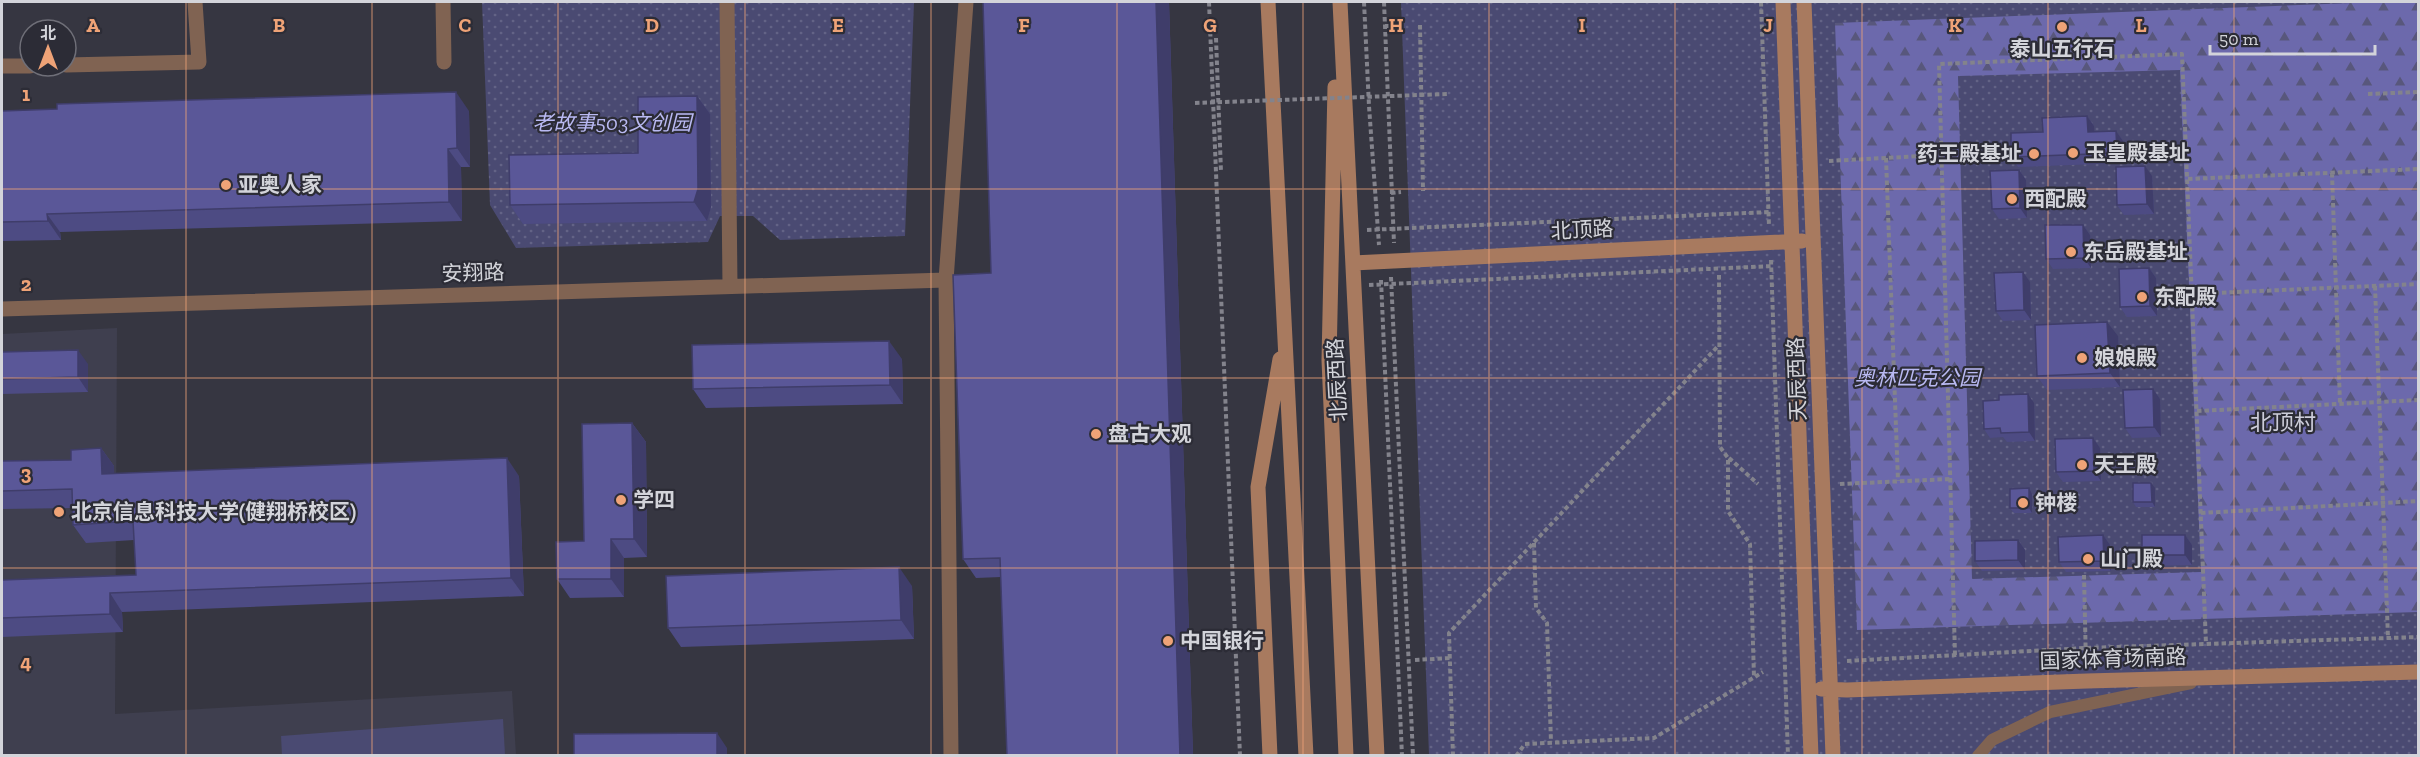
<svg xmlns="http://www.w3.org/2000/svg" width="2420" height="757" font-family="'Zilla Slab','Noto Sans SC',serif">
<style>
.built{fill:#3f3f4f}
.grass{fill:url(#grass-dots)}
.forest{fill:url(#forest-firs);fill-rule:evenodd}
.pitch{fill:#4a4a72}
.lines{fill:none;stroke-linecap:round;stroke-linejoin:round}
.path{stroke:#83838c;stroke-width:4;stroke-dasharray:4.5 3;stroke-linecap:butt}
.lane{stroke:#806352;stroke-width:12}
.street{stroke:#806352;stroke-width:15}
.secondary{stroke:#a87a5f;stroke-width:15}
.path-bridge{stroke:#83838c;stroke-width:4;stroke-dasharray:4.5 3;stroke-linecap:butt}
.wall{fill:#4d4b83}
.shaded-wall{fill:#3f3d6a}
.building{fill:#5a5798;stroke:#3f3d6a;stroke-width:1.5}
.grid{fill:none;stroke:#efa377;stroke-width:1.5;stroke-opacity:0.55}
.poi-dot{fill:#efa377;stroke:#2c2c36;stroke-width:2}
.labels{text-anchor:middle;stroke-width:4.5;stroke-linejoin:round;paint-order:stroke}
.poi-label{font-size:21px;font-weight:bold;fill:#d3d4da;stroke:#2c2c36;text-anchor:start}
.park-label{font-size:21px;font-style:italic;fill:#b9b9f2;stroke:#2c2c36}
.street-label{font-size:21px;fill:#d3d4da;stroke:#2c2c36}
.neighbourhood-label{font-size:22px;fill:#ccccd9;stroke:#2c2c36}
.grid-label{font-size:20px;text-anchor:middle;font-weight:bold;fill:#efa377;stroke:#2c2c36;stroke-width:4.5;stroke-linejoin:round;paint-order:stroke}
</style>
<defs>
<pattern id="grass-dots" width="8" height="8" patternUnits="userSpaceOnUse" patternTransform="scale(1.5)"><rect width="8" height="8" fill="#4a4a72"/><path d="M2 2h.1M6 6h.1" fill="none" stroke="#636386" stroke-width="1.8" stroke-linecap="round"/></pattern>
<pattern id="forest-firs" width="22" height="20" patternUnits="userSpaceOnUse" patternTransform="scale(1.5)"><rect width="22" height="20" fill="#6c69ac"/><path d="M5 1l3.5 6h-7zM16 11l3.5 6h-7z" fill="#58577c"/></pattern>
</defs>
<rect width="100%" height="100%" fill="#363641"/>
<path class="built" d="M117,328l-2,386 397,-23 4,64h-514v-421z"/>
<path class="grass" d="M482,2h432l-9,234 -125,4 -27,-24h-33l-12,26 -192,6 -26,-43z
M1401,2h1017v753h-989z"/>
<path class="forest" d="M2378,2h40v610l-561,18 -22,-607zM2180,70l21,502 -229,7 -14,-503z"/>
<path class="pitch" d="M503,719l2,36h-223l-1,-19z"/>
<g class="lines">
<path class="path" d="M1209,2l31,754
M1364,2l5,104 10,139
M1384,2l10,241
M1761,2l8,224
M1420,25l3,166
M1385,26h9
M1216,38l5,134
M2368,94l50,-2
M1886,158l12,323
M1829,161l112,-6
M2332,173l8,231
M2188,179l230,-10
M1391,193l10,-1
M1367,230l403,-18
M1771,260l17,496
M1719,275l1,172 8,11v53l22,33 4,133
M1391,277l22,479
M1381,280l21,476
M1369,285l403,-19
M2375,286l13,352
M2192,294l226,-10
M2197,411l221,-11
M1729,458l29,26
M1840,484l110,-5
M2201,513l217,-12
M1534,543l2,65 11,15 4,119
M2084,575l2,90
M1955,655l-16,-591 243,-10 24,590
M1415,660l35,-2
M1847,661l238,-13 333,-11
M1453,756l-4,-123 271,-289
M1516,756l9,-12 129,-6 109,-66"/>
<path class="lane" d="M1978,756l14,-16 58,-28 141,-29"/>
<path class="street" d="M443,2l1,60
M727,2l3,284
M66,65l133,-3 -4,-60
M2,66h28
M2,309l944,-29
M951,756l-5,-476 20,-278"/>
<path class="secondary" d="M1268,2l38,754
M1340,2l37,754
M1783,2l28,754
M1804,2l29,754
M1335,87l-6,273 17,396
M1353,263l449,-22
M1821,689l26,1 240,-9 331,-9
M1270,756l-12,-269 22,-128"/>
<path class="path-bridge" d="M1195,103l253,-9"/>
</g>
<path class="wall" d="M983,2h186l24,754h-186l-6,-179 -25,1 -13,-19 28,-286z
M697,96l13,18 1,93 -4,14 -184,3 -13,-19 128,-52z
M2,111h467l1,56h-9l1,54 -402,11 1,8 -59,1z
M2087,116l7,10v6l22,-1 7,10 1,22 -106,4 -7,-10 32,-25z
M2019,170l7,10 1,38 -28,1 -7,-10z
M2152,176l2,38 -30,1 -7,-10z
M2083,225l7,10 1,33 -38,1 -7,-10z
M2149,268l7,10 1,38 -30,1 -7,-10z
M2030,282l1,38 -28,1 -7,-10z
M2118,336l2,51 -73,3 -10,-14z
M2,352l86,12v28l-86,2z
M902,359l1,45 -197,4 -13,-19z
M2153,389l7,10 1,38 -29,1 -7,-10z
M2034,403l1,38 -28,1 -4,-5 -13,1 -6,-9z
M632,423l14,19 1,115 -23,1v39l-54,1 -13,-19 27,-38z
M2093,438l7,10 1,33 -38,1 -7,-10z
M101,448l13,18v7l405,3 5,120 -402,16 1,20 -121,5v-57l134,-5 -2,-35 -48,3 -13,-18v-17l-71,1v-48l69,-1z
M2155,488v19h-19l-3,-5z
M2032,494v19h-18l-4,-5z
M2103,535l7,10 1,26 -45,1 -7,-10z
M2185,535l7,10v20l-43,1 -7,-11z
M2018,540l7,10v20l-43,1 -7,-10z
M912,586l2,53 -233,8 -13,-19z"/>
<path class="shaded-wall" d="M1156,2h13l24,754h-13z
M456,92l13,19 1,56 -13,-19z
M697,96l13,18 1,93 -4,14 -13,-19z
M2087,116l7,10 1,16 -7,-10z
M2116,131l7,10 1,22 -7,-10z
M448,149l13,18 1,54 -13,-19z
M2145,166l7,10 2,38 -7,-10z
M2019,170l7,10 1,38 -7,-10z
M47,214l13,18 1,8 -13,-19z
M2083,225l7,10 1,33 -7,-10z
M2149,268l7,10 1,38 -7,-10z
M2023,272l7,10 1,38 -7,-10z
M2107,322l11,14 2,51 -10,-14z
M889,341l13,18 1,45 -13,-19z
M78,350l10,14v28l-10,-15z
M2153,389l7,10 1,38 -7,-10z
M2028,394l6,9 1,38 -6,-9z
M632,423l14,19 1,115 -13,-18z
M2093,438l7,10 1,33 -7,-10z
M101,448l13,18 1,26 -13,-18z
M507,458l12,18 5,120 -13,-18z
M2151,483l4,5v19l-3,-5z
M2029,488l3,6v19l-3,-5z
M2103,535l7,10 1,26 -7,-10z
M2185,535l7,10v20l-7,-10z
M611,539l13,19v39l-13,-18z
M2018,540l7,10v20l-7,-10z
M899,567l13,19 2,53 -13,-19z
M110,593l12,19 1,20 -13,-18z
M717,733l10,15v8h-10z"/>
<path class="building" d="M983,2h173l24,754h-173l-7,-198 -37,1 -10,-284 38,-2z
M456,92l1,56 -9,1 1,53 -402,12 1,7 -46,1v-111l55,-2v-5z
M697,96l1,93 -4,13 -184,3 -1,-50 129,-2v-56z
M2087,116l1,16 28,-1 1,22 -106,4v-24l32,-1 -1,-14z
M2145,166l2,38 -30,1 -1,-38z
M2019,170l1,38 -28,1 -2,-38z
M2045,225h38l1,33 -38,1z
M2149,268l1,38 -30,1 -1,-38z
M2023,272l1,38 -28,1 -2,-38z
M2107,322l3,51 -73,3 -2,-51z
M889,341l1,44 -197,4 -1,-44z
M78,350v27l-76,2v-27z
M2153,389l1,38 -29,1 -2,-38z
M2028,394l1,38 -28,1 -1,-5 -16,1 -1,-28 16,-1v-5z
M632,423l2,116h-23v40h-54l-1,-37 28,-1 -2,-117z
M2093,438l1,33 -38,1 -1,-33z
M101,448l1,26 405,-16 4,120 -401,15v21l-108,4v-38l134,-5 -3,-54 -60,4 -1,-36 -70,2v-30l69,-1v-10z
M2133,483h18l1,19h-19z
M2029,488v20h-19v-19z
M2103,535l1,26 -45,1 -1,-25z
M2142,535h43v20h-43z
M2018,540v20l-43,1v-20z
M899,567l2,53 -233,8 -2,-52z
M717,733v23h-143v-22z"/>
<path class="grid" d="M186,2v754M372,2v754M558,2v754M745,2v754M931,2v754M1117,2v754M1303,2v754M1489,2v754M1675,2v754M1862,2v754M2048,2v754M2234,2v754M2,189h2416M2,378h2416M2,568h2416"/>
<g class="poi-dot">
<circle cx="2062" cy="27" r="6"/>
<circle cx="2073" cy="153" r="6"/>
<circle cx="2034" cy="154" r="6"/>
<circle cx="226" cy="185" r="6"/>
<circle cx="2012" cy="199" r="6"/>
<circle cx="2071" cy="252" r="6"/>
<circle cx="2142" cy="297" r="6"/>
<circle cx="2082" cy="358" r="6"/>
<circle cx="1096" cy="434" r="6"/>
<circle cx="2082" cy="465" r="6"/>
<circle cx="621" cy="500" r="6"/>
<circle cx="2023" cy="503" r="6"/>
<circle cx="59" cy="512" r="6"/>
<circle cx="2088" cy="559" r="6"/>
<circle cx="1168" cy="641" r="6"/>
</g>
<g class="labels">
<g class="poi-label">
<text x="2062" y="56" text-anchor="middle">泰山五行石</text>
<text x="2085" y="160">玉皇殿基址</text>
<text x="2022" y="161" text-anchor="end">药王殿基址</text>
<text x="238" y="192">亚奥人家</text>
<text x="2024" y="206">西配殿</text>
<text x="2083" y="259">东岳殿基址</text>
<text x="2154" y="304">东配殿</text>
<text x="2094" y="365">娘娘殿</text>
<text x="1108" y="441">盘古大观</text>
<text x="2094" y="472">天王殿</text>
<text x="633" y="507">学四</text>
<text x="2035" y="510">钟楼</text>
<text x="71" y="519">北京信息科技大学(健翔桥校区)</text>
<text x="2100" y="566">山门殿</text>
<text x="1180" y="648">中国银行</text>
</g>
<g class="park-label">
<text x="612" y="130">老故事503文创园</text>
<text x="1917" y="385">奥林匹克公园</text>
</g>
<g class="street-label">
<text transform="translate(1582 230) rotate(-3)" y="7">北顶路</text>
<text transform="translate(473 273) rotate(-2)" y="7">安翔路</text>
<text transform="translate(1797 379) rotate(-92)" y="7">天辰西路</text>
<text transform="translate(1337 380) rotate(-93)" y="7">北辰西路</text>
<text transform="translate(2113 659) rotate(-2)" y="7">国家体育场南路</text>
</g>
<g class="neighbourhood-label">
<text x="2283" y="430">北顶村</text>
</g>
</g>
<g class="grid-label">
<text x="93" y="32">A</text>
<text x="279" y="32">B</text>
<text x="465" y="32">C</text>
<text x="652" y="32">D</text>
<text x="838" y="32">E</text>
<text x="1024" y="32">F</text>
<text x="1210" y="32">G</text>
<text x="1396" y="32">H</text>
<text x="1582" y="32">I</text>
<text x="1768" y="32">J</text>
<text x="1955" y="32">K</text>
<text x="2141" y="32">L</text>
<text x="26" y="101">1</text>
<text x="26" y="291">2</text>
<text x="26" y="480">3</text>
<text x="26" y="669">4</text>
</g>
<rect width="2420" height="757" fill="none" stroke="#d3d4da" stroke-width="6"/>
<g transform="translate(48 48)"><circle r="28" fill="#2c2c36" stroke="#6f6f78" stroke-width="1.5"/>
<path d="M0-4.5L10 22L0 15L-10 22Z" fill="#efa377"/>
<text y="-9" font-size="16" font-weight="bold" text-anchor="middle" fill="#d3d4da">北</text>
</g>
<path d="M2210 45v9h165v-9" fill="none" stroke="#d3d4da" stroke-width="3"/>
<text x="2219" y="45" font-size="18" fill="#d3d4da" stroke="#2c2c36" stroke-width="4.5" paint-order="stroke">50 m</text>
</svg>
